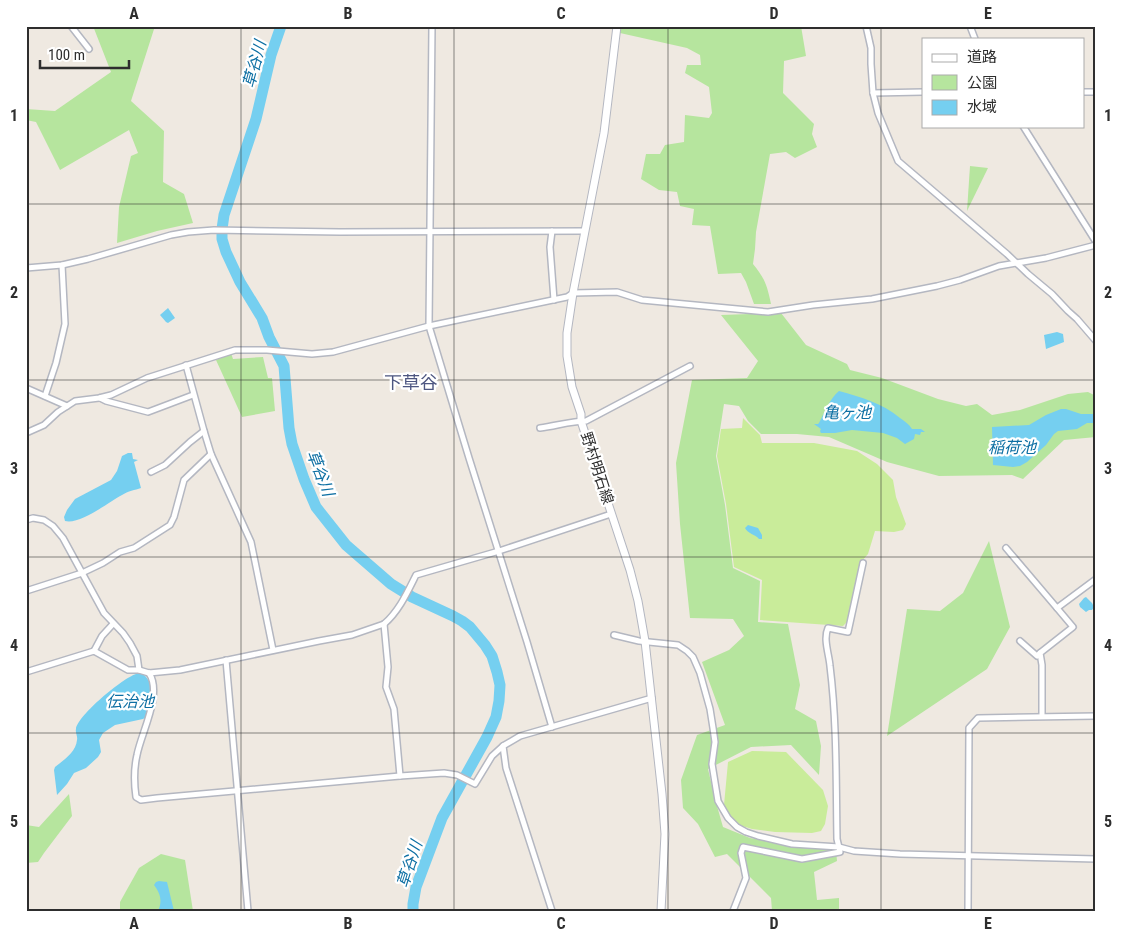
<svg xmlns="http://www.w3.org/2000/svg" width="1122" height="937" viewBox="0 0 1122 937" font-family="'Roboto Condensed','Noto Sans JP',sans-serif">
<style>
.green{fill:#b6e59e}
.pitch{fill:#c9ec9a}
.water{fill:#75cff0}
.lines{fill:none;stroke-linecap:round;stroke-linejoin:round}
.stream{stroke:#75cff0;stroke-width:2}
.river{stroke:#75cff0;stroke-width:11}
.street-casing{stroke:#b4b7c1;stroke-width:8}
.secondary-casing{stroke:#b4b7c1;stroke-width:9}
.street{stroke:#fff;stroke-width:5}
.secondary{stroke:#fff;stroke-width:7}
.grid{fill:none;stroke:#2e2e2e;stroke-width:1;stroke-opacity:0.55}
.labels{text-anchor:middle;stroke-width:4.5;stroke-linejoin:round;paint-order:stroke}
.street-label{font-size:15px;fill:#2e2e2e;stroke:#fff}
.water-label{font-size:16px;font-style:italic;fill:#0d6fa3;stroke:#fff}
.quarter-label{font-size:18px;fill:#4d5680;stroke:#fff}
.neatline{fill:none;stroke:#2e2e2e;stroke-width:2}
.grid-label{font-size:16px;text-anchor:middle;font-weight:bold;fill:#2e2e2e}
</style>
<rect width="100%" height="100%" fill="#efe9e1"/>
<g class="green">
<path d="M93 26H155L131 101 164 131 163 182 184 194 193 223 157 231 117 243 119 207 131 156 138 153 129 130 60 170 36 122 26 120V109L55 111 111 72Z"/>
<path d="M621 26H801L806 56 784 61 783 93 814 124 812 134 817 147 795 158 786 152 770 154 756 232 755 249 753 264C765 279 767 285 771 304H754L746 282 741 273 718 274 710 226 692 225 694 209 680 206 677 192 659 190 641 179 646 154H660L665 145 684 142 685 115 709 118 712 113 709 87 685 73 687 65H701L700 55 687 48 620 33Z"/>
<path d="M970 166 988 168 967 211Z"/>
<path d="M781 313 806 345 847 364 850 370 882 378 938 399 966 406 977 404 992 415 1020 410 1068 394 1088 392 1096 396V437L1064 440 1023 479 1012 475 939 476 887 462 829 437 797 434H761L748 421 739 406 724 404 716 456 725 505 733 568 760 581 758 622 788 624 800 685 795 709 816 721 821 746 819 775 791 745 751 747 708 769 715 799 723 827 750 838 807 848 836 850 837 861 814 872 817 900 839 898V911H772L771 898 727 854 715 857 698 824 683 808 681 780 697 735 725 725 702 662 729 650 744 636 733 619 690 618 680 524 676 463 692 380 747 378 758 361 721 315Z"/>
<path d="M231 353 233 359 263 357 268 378H272L275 411 242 417 216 360Z"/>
<path d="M989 541 1010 627 987 669 887 736 907 609 940 611 963 593Z"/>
<path d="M69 794 72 816 44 853 38 862 26 863V825L39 827Z"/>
<path d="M161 854 185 860 193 911H120V902L139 868Z"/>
</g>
<g class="pitch">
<path d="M743 418 760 435 762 443H814L857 451 877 464 893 480 896 497 906 524 903 530 894 532 875 531 868 554 861 562 847 622 843 626 760 620 762 580 734 567 726 504 717 456 721 429 742 428Z"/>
<path d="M752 751 786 752 823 790 828 806 825 824 821 831 812 833 775 832 752 829 739 825 732 819 724 805 728 762Z"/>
</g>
<g class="water">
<path d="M168 308 175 318 168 323 166 322 160 315Z"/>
<path d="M1057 332 1063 334 1064 342 1046 349 1044 335Z"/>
<path d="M839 391C861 397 882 403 900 418 904 421 909 424 912 429H921L925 432H921L920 435 915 434 914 439 905 444 897 438 883 433 852 430 835 433H821L820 431 821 429 814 424H818L819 423C825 412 830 398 839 391Z"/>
<path d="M1061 409H1066L1081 414H1096V423H1087L1077 429 1058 431 1054 434 1046 445 1027 462 1020 466 1013 467 993 465 992 427 1029 425 1046 415Z"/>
<path d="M128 453H132L133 459 138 460 134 462 141 488C135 490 128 491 122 495 109 502 80 525 65 521L64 517 67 510 75 499 111 480 117 471 122 456Z"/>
<path d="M748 525 758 528 762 535V539H759C755 534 748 534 745 528Z"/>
<path d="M1086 597 1092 603 1094 607 1092 610H1089L1086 612 1080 607 1079 604 1084 598Z"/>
<path d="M136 674H143C156 685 152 702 146 717L143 719 115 725 103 733 99 740 101 752 98 757 86 768 74 773 67 784 57 795 54 770 55 767C64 760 76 752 77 740 78 737 75 732 76 729 78 715 123 678 136 674Z"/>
<path d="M159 881 167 882 174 911H158C163 901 160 893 154 885L156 882Z"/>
</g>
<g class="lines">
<path class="stream" d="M26 910 36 911"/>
<path class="river" d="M281 26 271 55 256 119 224 215 222 229V239L226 252 240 282 262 318 269 337 284 366 289 428 292 444 304 479 316 507 346 545 391 584 412 597 453 616 462 621 470 627 485 645 492 656 497 672 500 685 499 701 496 717 487 737 442 818 416 887 413 904V911"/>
<g class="street-casing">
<g id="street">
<path d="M71 26 89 49"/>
<path d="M432 26 429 326 469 458 527 642 552 727"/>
<path d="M866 26 871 48V64L873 93 878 113 898 161 1007 254 1028 274 1052 294 1068 311 1077 319 1096 341"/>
<path d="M970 26 975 39"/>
<path d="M1083 92H1096"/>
<path d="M873 93 923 92"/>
<path d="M1023 126 1096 242"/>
<path d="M552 231 550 247 554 300"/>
<path d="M26 268 62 265 88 259 171 235 188 232 214 230 340 232 585 231"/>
<path d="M186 365 204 431 211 454 251 542 273 650"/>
<path d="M26 388 67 406"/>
<path d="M45 396 56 363 65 324 62 265"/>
<path d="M100 398 106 401 148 412 193 395"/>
<path d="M540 428C556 426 571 421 586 421L690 366"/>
<path d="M26 433 44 425 58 412 75 401 99 398 111 395 147 378 235 350H267L312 354 333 352 429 326 567 297 573 293 617 292 642 300 768 312 813 305 872 299 937 286 960 280 999 266 1046 258 1096 245"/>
<path d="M151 472 165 465 190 442 204 431"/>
<path d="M26 520 33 518 44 520 53 526 63 538 104 613 123 633 130 643 137 656 139 670"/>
<path d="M1006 548 1057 608"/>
<path d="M26 591 82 573 103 563 120 552 134 548 170 525 174 517 184 480 211 454"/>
<path d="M384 624 388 667 386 687 394 709 400 776"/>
<path d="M614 635 639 641 678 645 687 651 693 657 700 673 710 709 713 728 715 742 712 764 718 801 728 818 737 827 746 832 758 836 792 844 839 847 854 851 900 854 1096 859"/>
<path d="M1020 641 1037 656 1040 653"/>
<path d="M94 651 102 636 113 624"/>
<path d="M226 660 248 911"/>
<path d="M26 672 94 651 128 670H139L149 673 180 670 319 641 352 635 384 624C399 611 407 593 416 575L499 551 611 514"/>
<path d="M149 673C163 694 141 733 137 755 134 768 134 783 136 797L141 800 157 798 400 776 444 773 457 775 475 784 492 756 503 746"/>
<path d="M1042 716V665L1040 653 1073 627 1057 608 1096 579"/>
<path d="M552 911 506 768 503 746 520 736 652 698"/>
<path d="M733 911 746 878 741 853 743 847 802 859 840 852 837 839C836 781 837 723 830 666 829 654 823 639 828 628L848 632 863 563"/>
<path d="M968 911 969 728 978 718 1096 716"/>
</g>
</g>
<g class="secondary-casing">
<path id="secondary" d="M617 26 604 133 573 293 567 333V356L572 387 581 414V421L630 570 638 601 645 641 662 794 665 834 661 911"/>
</g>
<use href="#street" class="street"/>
<use href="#secondary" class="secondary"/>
</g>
<path class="grid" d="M241 26V911M454 26V911M668 26V911M881 26V911M26 204H1096M26 380H1096M26 557H1096M26 733H1096"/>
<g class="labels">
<g class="street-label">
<text transform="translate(597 468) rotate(72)" y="5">野村明石線</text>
</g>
<g class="water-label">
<text transform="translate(254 64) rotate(-75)" y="6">草谷川</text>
<text x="847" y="418">亀ヶ池</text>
<text x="1012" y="453">稲荷池</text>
<text transform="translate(321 473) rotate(69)" y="6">草谷川</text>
<text x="130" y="707">伝治池</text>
<text transform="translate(409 864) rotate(-72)" y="6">草谷川</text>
</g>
<g class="quarter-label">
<text x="411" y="389">下草谷</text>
</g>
</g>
<rect width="1122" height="937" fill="none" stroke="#ffffff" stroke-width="55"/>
<rect x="922" y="38" width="162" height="90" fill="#ffffff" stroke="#ababab"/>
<rect x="932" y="54" width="25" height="8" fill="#ffffff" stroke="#ababab"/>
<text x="967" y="62" font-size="15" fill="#2e2e2e">道路</text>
<rect x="932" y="75" width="25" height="15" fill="#b6e59e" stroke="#ababab"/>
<text x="967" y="88" font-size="15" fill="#2e2e2e">公園</text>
<rect x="932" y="100" width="25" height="15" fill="#75cff0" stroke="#ababab"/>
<text x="967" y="112" font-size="15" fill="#2e2e2e">水域</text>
<path d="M40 60v8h89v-8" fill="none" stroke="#2e2e2e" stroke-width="2.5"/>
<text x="48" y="60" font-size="15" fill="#2e2e2e" stroke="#ffffff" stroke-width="4" paint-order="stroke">100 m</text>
<rect x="28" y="28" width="1066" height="882" class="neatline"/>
<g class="grid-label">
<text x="134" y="19">A</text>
<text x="348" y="19">B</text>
<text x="561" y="19">C</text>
<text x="774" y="19">D</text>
<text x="988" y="19">E</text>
<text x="14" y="121">1</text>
<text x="1108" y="121">1</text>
<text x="14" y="298">2</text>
<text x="1108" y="298">2</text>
<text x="14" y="474">3</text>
<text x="1108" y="474">3</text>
<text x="14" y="651">4</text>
<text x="1108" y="651">4</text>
<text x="14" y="827">5</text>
<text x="1108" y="827">5</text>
<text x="134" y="929">A</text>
<text x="348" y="929">B</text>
<text x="561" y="929">C</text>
<text x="774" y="929">D</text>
<text x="988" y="929">E</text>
</g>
</svg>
